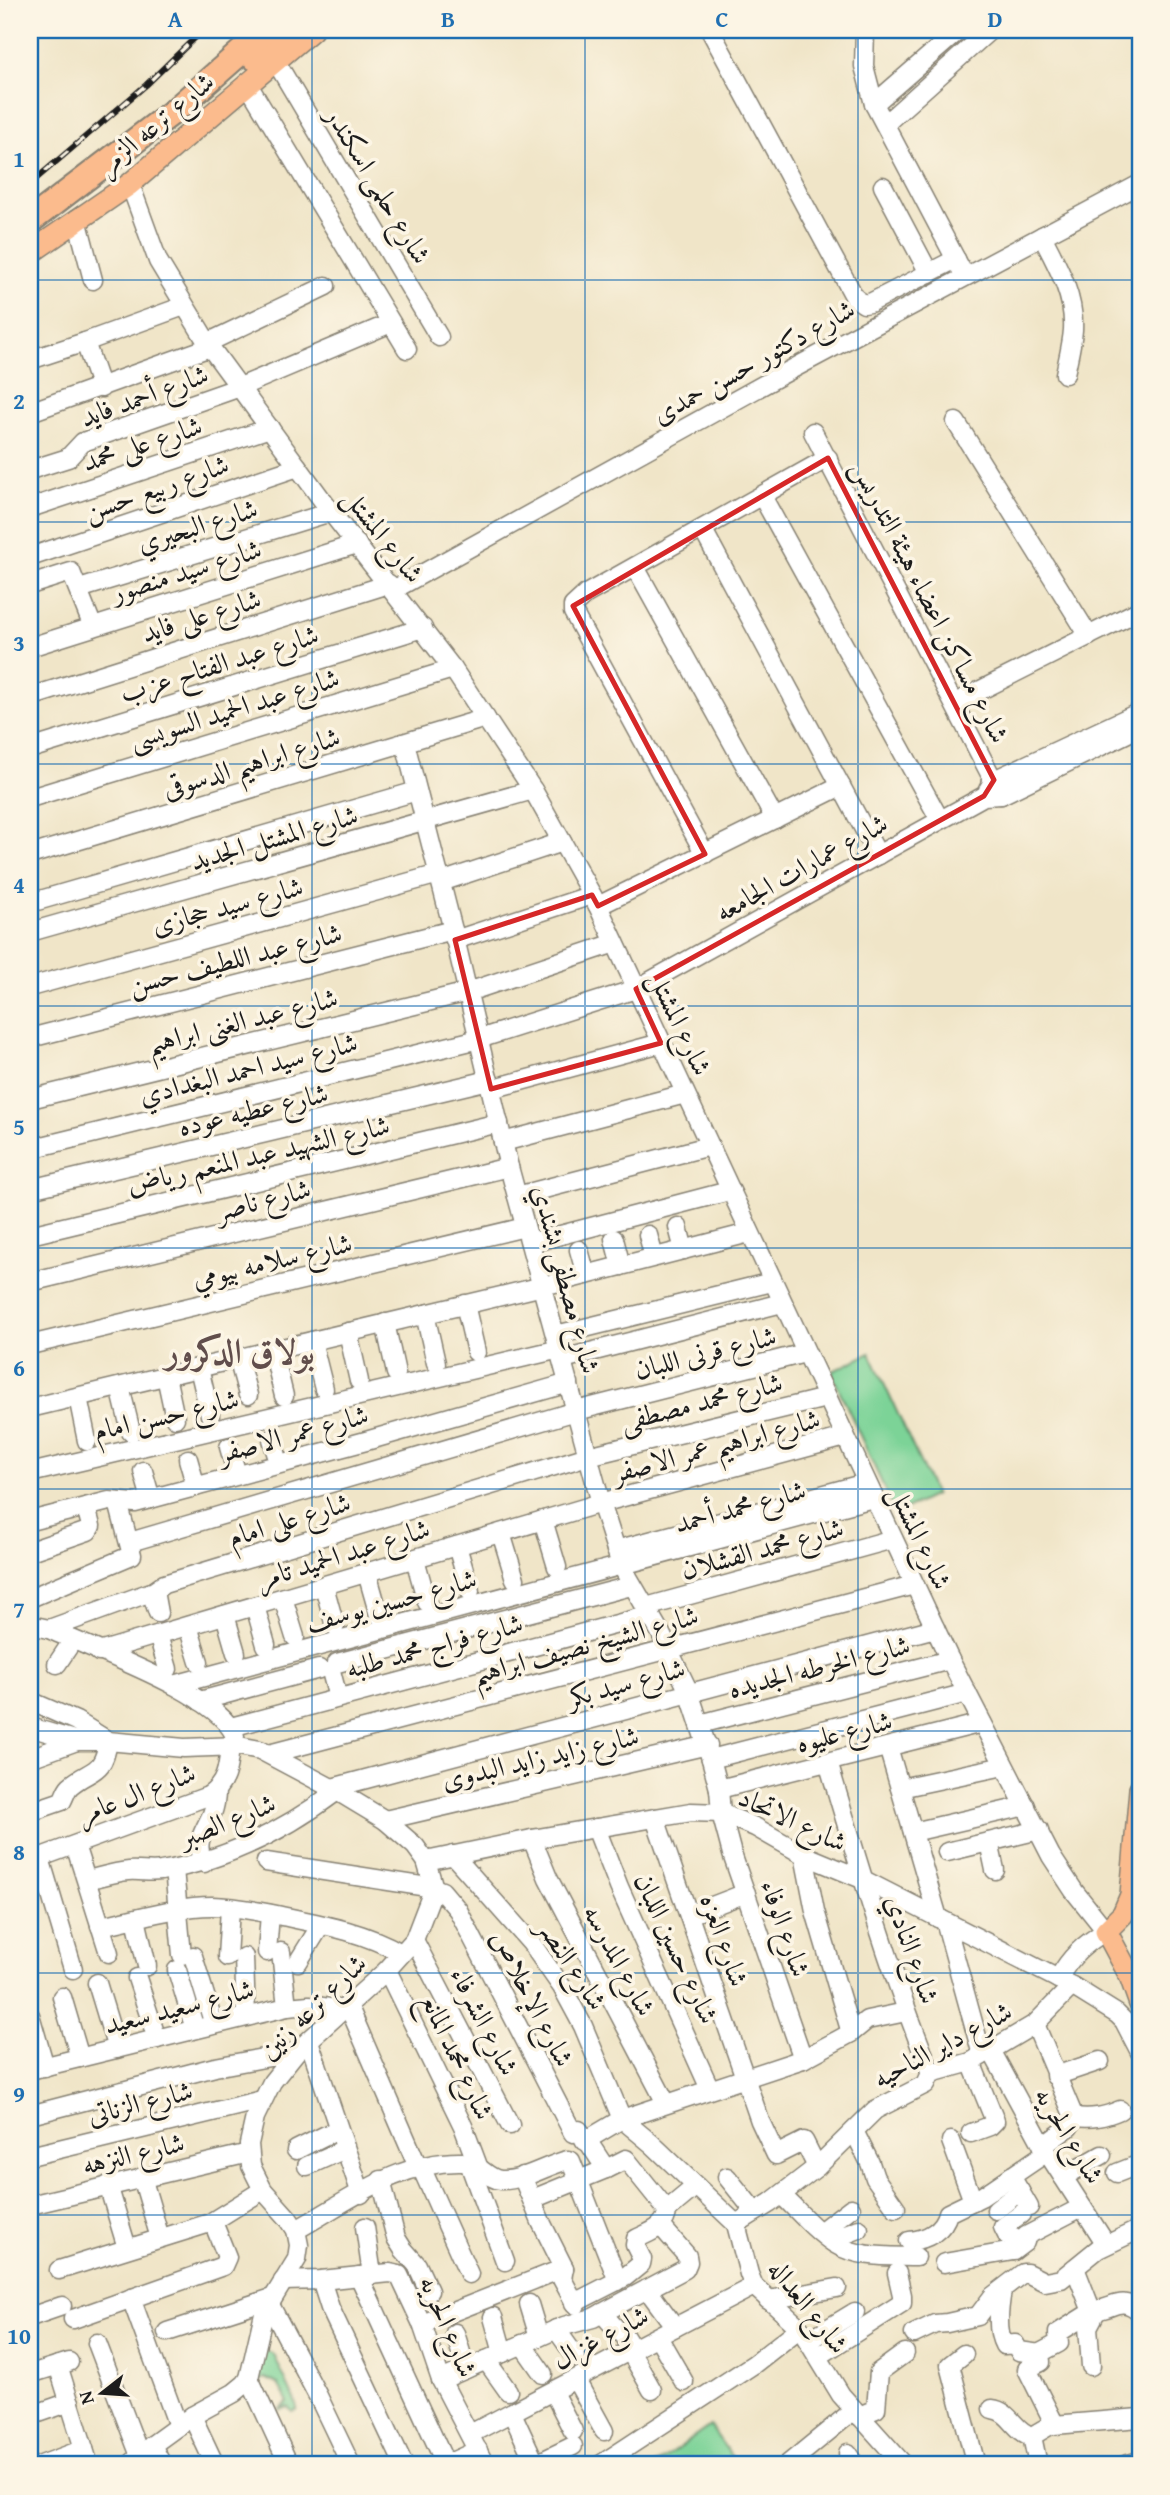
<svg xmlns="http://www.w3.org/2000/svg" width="1170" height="2495" viewBox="0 0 1170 2495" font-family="'Gentium Book Plus',Amiri,serif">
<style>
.green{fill:#7cd397;stroke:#4c785a;stroke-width:2}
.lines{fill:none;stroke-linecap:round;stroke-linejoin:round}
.minor-casing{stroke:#868072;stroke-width:21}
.major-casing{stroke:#868072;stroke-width:24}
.highway-casing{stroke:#868072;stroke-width:28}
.minor{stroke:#fff;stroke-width:18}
.major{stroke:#fbbb8d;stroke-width:21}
.highway{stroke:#fbbb8d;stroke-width:24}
.rail-casing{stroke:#1c1c1c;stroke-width:6}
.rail{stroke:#fcf5e5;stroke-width:3.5;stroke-dasharray:10;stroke-linecap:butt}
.marked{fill:none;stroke:#d62828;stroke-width:5;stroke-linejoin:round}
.grid{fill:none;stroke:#1f6fb2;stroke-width:2;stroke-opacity:0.55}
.labels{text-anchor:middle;stroke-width:7;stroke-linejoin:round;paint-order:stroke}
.street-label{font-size:28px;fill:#1c1c1c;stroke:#fcf5e5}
.district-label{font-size:35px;font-weight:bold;fill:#614e4c;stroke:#fcf5e5}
.neatline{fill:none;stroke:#1f6fb2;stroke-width:2.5}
.grid-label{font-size:23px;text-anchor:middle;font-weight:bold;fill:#1f6fb2}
</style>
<rect width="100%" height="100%" fill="#fcf5e5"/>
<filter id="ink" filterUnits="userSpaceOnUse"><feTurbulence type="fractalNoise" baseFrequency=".0143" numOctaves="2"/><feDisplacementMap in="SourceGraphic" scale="14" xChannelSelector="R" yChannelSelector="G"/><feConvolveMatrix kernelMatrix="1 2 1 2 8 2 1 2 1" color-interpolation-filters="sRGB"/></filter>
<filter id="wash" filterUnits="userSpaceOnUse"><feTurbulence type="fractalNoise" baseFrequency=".00686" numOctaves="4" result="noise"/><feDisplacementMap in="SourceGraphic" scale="28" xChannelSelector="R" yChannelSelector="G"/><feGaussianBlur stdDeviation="1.57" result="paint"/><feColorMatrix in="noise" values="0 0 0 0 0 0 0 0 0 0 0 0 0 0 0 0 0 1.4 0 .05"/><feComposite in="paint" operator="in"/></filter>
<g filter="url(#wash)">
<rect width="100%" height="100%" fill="#f0e5c8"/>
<g class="green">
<path d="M870 1353 935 1495 896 1514 831 1372Z"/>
<path d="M266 2351 274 2355 296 2403 297 2409 292 2412 288 2407 279 2410 288 2402 278 2384 265 2378 257 2383 252 2369Z"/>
<path d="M710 2426 732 2457 721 2465H655Z"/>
</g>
</g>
<g filter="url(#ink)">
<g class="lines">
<g class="minor-casing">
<g id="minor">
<path d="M710 30 855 298 864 304 870 303 956 259"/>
<path d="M865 30 864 66 874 104 961 269"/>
<path d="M1135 30 1140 36"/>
<path d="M275 60 439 337"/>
<path d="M247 83 407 349"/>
<path d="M874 104 959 30"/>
<path d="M885 124 990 30"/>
<path d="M130 184 158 261 210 347 331 512 453 669 533 790 598 906 950 1660 1051 1856 1074 1891 1106 1931C1084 1944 1070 1957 1058 1979"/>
<path d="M883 186 929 273"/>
<path d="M77 219 93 280"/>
<path d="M1042 236C1057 265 1075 296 1073 330 1072 344 1068 359 1065 374"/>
<path d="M85 342 101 388"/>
<path d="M207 343 326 286"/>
<path d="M30 360 85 342 184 306"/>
<path d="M30 412 210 347"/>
<path d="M956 422 1089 636"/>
<path d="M813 432 1001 795"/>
<path d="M30 470 68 458 83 442 240 387 391 323"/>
<path d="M762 496 940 820"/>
<path d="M30 508 270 428"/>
<path d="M703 530 878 855"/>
<path d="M30 557 298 467"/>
<path d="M635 567 775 819"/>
<path d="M30 585 71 572 93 627"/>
<path d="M79 589 331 512"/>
<path d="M393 590 783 374 1140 184"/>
<path d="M30 647 357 544"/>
<path d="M30 697 389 584"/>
<path d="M955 703 1140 610"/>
<path d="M405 743 453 930 509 1167 601 1503 621 1565 660 1632 689 1692 711 1759 719 1789 721 1813 732 1854 803 2059"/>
<path d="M30 749 423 628"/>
<path d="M988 790 994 780 1140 712"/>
<path d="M30 798 453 669"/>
<path d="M705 854 573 612V606L586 594 828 458"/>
<path d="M30 855 486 718"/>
<path d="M441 882 562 842"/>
<path d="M30 903 417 791"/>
<path d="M598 906 841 786"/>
<path d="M30 932 533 790"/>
<path d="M455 940 592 895"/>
<path d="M30 987 439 874"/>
<path d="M30 1038 453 930"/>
<path d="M491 1089 661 1043"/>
<path d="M30 1099 468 992 615 943"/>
<path d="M503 1142 685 1094"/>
<path d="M30 1149 479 1039 636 989 984 796 1001 795 1140 727"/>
<path d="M30 1189 489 1080"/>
<path d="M517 1196 709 1146"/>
<path d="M678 1227 684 1250"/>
<path d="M30 1235 499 1123"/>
<path d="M648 1235 654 1257"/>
<path d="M614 1239 621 1266"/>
<path d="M530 1243 729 1191"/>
<path d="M579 1250 586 1275"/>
<path d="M30 1282 509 1167"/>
<path d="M465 1304 476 1352"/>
<path d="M425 1314 436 1363"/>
<path d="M385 1323 396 1373"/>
<path d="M348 1332 359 1381"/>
<path d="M556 1335 772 1282"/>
<path d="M312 1341 324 1389"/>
<path d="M30 1345 525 1227"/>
<path d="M273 1350 284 1396"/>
<path d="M238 1358 248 1395"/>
<path d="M563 1359 782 1303"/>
<path d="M199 1368 210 1415"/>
<path d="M166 1376 175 1418"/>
<path d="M120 1387 131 1432"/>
<path d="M78 1397 87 1441"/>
<path d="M30 1408 543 1286 749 1233"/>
<path d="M272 1439 279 1463"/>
<path d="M229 1447 237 1475"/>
<path d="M188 1459 196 1487"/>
<path d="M143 1471 151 1499"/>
<path d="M30 1473 560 1349"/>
<path d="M543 1520 557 1567"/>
<path d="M30 1521 109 1501 135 1503 366 1441 569 1383"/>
<path d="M501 1533 515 1579"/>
<path d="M130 1542 576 1411 805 1353"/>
<path d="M457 1546 470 1591"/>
<path d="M616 1550 866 1483"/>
<path d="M30 1551 88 1531 91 1526 86 1507"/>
<path d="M415 1559 427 1602"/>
<path d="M367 1573 379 1615"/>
<path d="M324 1586 335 1626"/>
<path d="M30 1598 132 1555 118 1502"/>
<path d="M283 1598 295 1637"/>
<path d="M255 1606 266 1645"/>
<path d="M646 1607 893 1539"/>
<path d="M225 1615 236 1653"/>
<path d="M30 1625 49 1629C93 1650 217 1692 235 1736"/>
<path d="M188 1626 199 1662"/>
<path d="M49 1629 151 1592 158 1613 154 1591 164 1584 588 1456 826 1398"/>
<path d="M158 1635 168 1669"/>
<path d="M99 1652 601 1503 845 1437"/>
<path d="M337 1663 631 1586"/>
<path d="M57 1664 73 1640"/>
<path d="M331 1671 338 1698"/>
<path d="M174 1685 873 1498"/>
<path d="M30 1701 76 1721 108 1741"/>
<path d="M200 1701 319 1669"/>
<path d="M700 1724 950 1660"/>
<path d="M30 1727 77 1741H108L184 1748 239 1746 260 1750 337 1791 385 1820 415 1846 426 1861 434 1888 414 1940 387 1970 296 2052 272 2082 255 2117 249 2144 251 2166 263 2190 288 2218 296 2230 299 2245 297 2259 264 2313 249 2378 245 2384 234 2393 192 2416 152 2445 130 2465"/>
<path d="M231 1727 651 1615"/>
<path d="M888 1747 938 1918"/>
<path d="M269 1754 914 1585"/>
<path d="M30 1758 77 1741"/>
<path d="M711 1759 967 1693"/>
<path d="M828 1762C859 1867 890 1972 931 2073"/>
<path d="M332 1788 935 1628"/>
<path d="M900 1788 1004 1766"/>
<path d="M719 1789 982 1723"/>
<path d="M30 1812 62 1801C65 1796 66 1790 70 1786 91 1768 103 1776 108 1741"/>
<path d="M655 1818 760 2121 776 2155 804 2141 817 2167"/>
<path d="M385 1820 708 1745"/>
<path d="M596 1828 619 1887 710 2089"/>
<path d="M913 1832 1026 1806"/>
<path d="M532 1839 548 1878 666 2103"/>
<path d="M989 1842 995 1870"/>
<path d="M75 1845 109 1953"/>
<path d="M947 1852 1039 1830"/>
<path d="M453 1855 531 1943 562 1987 583 2026 622 2119 652 2144 736 2224 749 2274 754 2286 800 2328 841 2395 904 2465"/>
<path d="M804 1855 815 1911 851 2033"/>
<path d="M40 1858 73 1969"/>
<path d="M30 1861 208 1796C227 1784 228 1767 230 1746"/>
<path d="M426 1861 532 1839 655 1818 691 1812 721 1813 755 1827 804 1855 862 1879 1072 1986 1117 2014 1124 2021 1140 2052"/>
<path d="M266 1862 434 1888 442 1891 458 1910 573 2133 579 2130 585 2141 622 2119 803 2059 851 2033 867 2020 906 2012"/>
<path d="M204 1863C193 1842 204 1833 212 1814 215 1806 216 1799 216 1791"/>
<path d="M174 1869 182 1955"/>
<path d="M87 1880C100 1877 115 1872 129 1871 140 1870 151 1873 161 1871 227 1860 284 1831 337 1791"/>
<path d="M689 1915 746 1893"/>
<path d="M136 1919 147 1966"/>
<path d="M946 1924 982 2055"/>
<path d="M100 1926C136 1919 176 1906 212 1906 234 1906 256 1911 277 1915 320 1924 362 1931 401 1953"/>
<path d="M414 1940 510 2125"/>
<path d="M267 1952 270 1914"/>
<path d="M281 1952 287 2007"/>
<path d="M193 1956 214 2025"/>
<path d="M227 1957 230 1908"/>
<path d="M244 1957 246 2017"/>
<path d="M298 1962 321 1925"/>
<path d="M177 1970 195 2029"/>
<path d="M387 1970 463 2126 478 2166"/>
<path d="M137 1978 157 2039"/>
<path d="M97 1983 117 2049"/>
<path d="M62 1997 80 2058"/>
<path d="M348 2005 418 2167"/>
<path d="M30 2015 45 2067"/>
<path d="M1035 2024 1074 2117 1069 2127 1043 2146"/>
<path d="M309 2041 361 2194"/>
<path d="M991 2050 1043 2146 1106 2244"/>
<path d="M30 2070 287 2007 309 2005 343 2010"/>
<path d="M1055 2076 1100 2061"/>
<path d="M30 2115 215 2067 296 2052"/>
<path d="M1074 2117C1092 2119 1104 2117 1120 2110"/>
<path d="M854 2131 870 2163 875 2178 896 2208"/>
<path d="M971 2133 990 2126 995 2121 971 2062"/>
<path d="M587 2140 606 2169 626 2159 667 2210"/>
<path d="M951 2141 973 2201"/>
<path d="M296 2150 338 2129"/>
<path d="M30 2156 262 2100"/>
<path d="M469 2163 505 2261"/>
<path d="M307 2166 345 2149"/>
<path d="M421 2167 469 2274"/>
<path d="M1117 2173 1140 2164"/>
<path d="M522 2176 541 2222 564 2268 562 2279 576 2305"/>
<path d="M1011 2176 1029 2207"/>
<path d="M142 2177 160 2238"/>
<path d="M727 2177 755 2212"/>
<path d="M1063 2177 1102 2155"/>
<path d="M381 2180 396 2238 403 2249 417 2265 429 2291"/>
<path d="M108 2185 127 2248"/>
<path d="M1140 2187V2188"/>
<path d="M782 2195C798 2211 815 2231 835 2244 857 2258 890 2256 916 2257"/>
<path d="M540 2196 606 2169"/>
<path d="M30 2205 249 2153"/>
<path d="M996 2210 1020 2191"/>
<path d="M736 2224 770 2203 817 2167 875 2110 926 2084 931 2073 971 2062 1035 2024 1072 1986"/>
<path d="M365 2227 372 2275"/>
<path d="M296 2230C349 2201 399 2160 463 2162 479 2162 486 2179 501 2180 524 2181 547 2165 568 2160L571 2161 618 2281"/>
<path d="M820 2232 851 2208"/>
<path d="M830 2240 859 2229"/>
<path d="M909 2241C927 2240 944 2230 948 2213L981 2197 1047 2152"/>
<path d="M1013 2251 1014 2238 1007 2235 1003 2227 1021 2214"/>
<path d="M944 2263 1013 2251 1025 2242 1026 2236 1082 2207"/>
<path d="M1075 2268 1091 2309C1111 2314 1118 2292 1140 2312"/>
<path d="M59 2270 210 2223 263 2190"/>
<path d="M359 2276 446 2465"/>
<path d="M321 2280 330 2308 404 2465"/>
<path d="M283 2281 321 2280 390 2273 399 2275 422 2324 441 2380 485 2465"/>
<path d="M647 2289 675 2327"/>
<path d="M1002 2291C999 2308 996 2331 1004 2345L1015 2344 1019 2351 1040 2354"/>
<path d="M131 2298 178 2426"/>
<path d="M768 2300 837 2288"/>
<path d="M269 2303 318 2396 351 2465"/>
<path d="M574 2303 625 2277 641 2264 642 2259 635 2245 636 2239C650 2232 667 2227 667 2210L696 2186"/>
<path d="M529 2304 539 2337"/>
<path d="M602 2313 619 2332H622L633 2350"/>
<path d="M30 2317 62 2306"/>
<path d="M493 2317 503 2353"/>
<path d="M73 2319 223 2266 227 2257 213 2222"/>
<path d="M422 2324 564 2268"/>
<path d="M556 2329 576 2357"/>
<path d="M167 2332 272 2298"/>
<path d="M455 2333 466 2369"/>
<path d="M914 2334 935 2324 947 2323 978 2316 993 2296 1023 2273H1027L1045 2282 1061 2279 1098 2249 1140 2229"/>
<path d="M658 2337 684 2382"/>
<path d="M809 2340 855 2312"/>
<path d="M97 2343 140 2456"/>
<path d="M522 2344 543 2374"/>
<path d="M630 2351 652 2390"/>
<path d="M964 2354 950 2365 976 2465"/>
<path d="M819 2356 902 2303V2295L897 2273"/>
<path d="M486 2360 508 2391"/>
<path d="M58 2365 89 2465"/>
<path d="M1091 2366 1088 2327 1097 2310"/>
<path d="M30 2374 69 2362"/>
<path d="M249 2378 289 2465"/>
<path d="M441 2380 564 2326 593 2318 685 2269 688 2262 687 2256 661 2226"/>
<path d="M576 2380 604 2431"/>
<path d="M553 2392 573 2431"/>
<path d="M992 2409C1011 2411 1014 2432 1032 2436"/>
<path d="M512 2413 536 2465"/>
<path d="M30 2416 70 2402"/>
<path d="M192 2416 215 2465"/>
<path d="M859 2416 876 2409 879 2372 905 2353"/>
<path d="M1054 2425 1140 2418"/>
<path d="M470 2434 754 2286"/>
<path d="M152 2445 162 2465"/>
<path d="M848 2453 856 2465"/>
<path d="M536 2464 573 2446"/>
<path d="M41 2465 84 2449"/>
<path d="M445 2465 478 2450"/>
<path d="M600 2465 754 2364 800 2328"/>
<path d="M787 2465 853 2411"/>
<path d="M1038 2465 1032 2436 1054 2423 1027 2369 1041 2362 1040 2353 1059 2343 1058 2333 1093 2311"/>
<path d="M1125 2465 1140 2461"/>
</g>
</g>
<g class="major-casing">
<g id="major">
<path d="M30 253 130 184 312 30"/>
<path d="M1140 1789 1131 1895 1123 1914 1106 1931 1130 1976 1140 2004"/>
</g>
</g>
<g class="highway-casing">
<g id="highway">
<path d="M255 58 290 30"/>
<path d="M30 221 174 111 266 30"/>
</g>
</g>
<use href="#minor" class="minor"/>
<use href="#major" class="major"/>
<use href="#highway" class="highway"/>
<g class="rail-casing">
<path id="rail" d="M30 184 146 85 203 30"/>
</g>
<use href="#rail" class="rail"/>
</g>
</g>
<path class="marked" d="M828 458 994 780 984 796 636 989 661 1043 491 1089 455 940 592 895 598 906 705 854 573 606Z"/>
<path class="grid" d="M312 30V2465M585 30V2465M858 30V2465M30 280H1140M30 522H1140M30 764H1140M30 1006H1140M30 1248H1140M30 1489H1140M30 1731H1140M30 1973H1140M30 2215H1140"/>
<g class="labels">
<g class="street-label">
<text transform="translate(155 123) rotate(-40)" y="10">شارع ترعه الزمر</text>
<text transform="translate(379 185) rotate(59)" y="10">شارع حلمى اسكندر</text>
<text transform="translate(753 361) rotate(-29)" y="10">شارع دكتور حسن حمدى</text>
<text transform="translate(144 395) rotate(-20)" y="10">شارع أحمد فايد</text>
<text transform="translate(142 443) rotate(-18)" y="10">شارع على محمد</text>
<text transform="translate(156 487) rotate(-19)" y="10">شارع ربيع حسن</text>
<text transform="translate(197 525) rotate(-17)" y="10">شارع البحيري</text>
<text transform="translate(384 535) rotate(52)" y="10">شارع المشتل</text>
<text transform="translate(186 570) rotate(-17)" y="10">شارع سيد منصور</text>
<text transform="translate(931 601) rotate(63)" y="10">شارع مساكن اعضاء هيئة التدريس</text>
<text transform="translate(201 615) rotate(-17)" y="10">شارع على فايد</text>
<text transform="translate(219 663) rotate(-17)" y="10">شارع عبد الفتاح عزب</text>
<text transform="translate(234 708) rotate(-17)" y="10">شارع عبد الحميد السويسى</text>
<text transform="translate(251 762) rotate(-17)" y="10">شارع ابراهيم الدسوقى</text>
<text transform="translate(274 837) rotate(-16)" y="10">شارع المشتل الجديد</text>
<text transform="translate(801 867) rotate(-29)" y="10">شارع عمارات الجامعه</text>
<text transform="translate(227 905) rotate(-15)" y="10">شارع سيد حجازى</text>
<text transform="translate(235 958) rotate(-14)" y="10">شارع عبد اللطيف حسن</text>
<text transform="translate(242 1020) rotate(-14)" y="10">شارع عبد الغنى ابراهيم</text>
<text transform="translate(681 1023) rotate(65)" y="10">شارع المشتل</text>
<text transform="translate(248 1068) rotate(-14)" y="10">شارع سيد احمد البغدادي</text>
<text transform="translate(253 1109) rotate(-13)" y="10">شارع عطيه عوده</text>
<text transform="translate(258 1154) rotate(-13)" y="10">شارع الشهيد عبد المنعم رياض</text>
<text transform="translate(263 1199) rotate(-14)" y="10">شارع ناصر</text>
<text transform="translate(272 1260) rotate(-13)" y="10">شارع سلامه بيومي</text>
<text transform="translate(567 1279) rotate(75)" y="10">شارع مصطفى بشندي</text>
<text transform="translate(705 1352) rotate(-14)" y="10">شارع قرنى اللبان</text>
<text transform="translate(701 1401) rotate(-14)" y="10">شارع محمد مصطفى</text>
<text transform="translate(166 1414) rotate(-13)" y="10">شارع حسن امام</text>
<text transform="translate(293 1433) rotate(-15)" y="10">شارع عمر الاصفر</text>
<text transform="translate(716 1445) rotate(-15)" y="10">شارع ابراهيم عمر الاصفر</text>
<text transform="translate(740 1506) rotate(-15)" y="10">شارع محمد أحمد</text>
<text transform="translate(289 1519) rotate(-17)" y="10">شارع على امام</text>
<text transform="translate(921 1537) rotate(65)" y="10">شارع المشتل</text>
<text transform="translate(762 1548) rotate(-15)" y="10">شارع محمد القشلان</text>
<text transform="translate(343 1553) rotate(-17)" y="10">شارع عبد الحميد تامر</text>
<text transform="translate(391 1600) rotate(-15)" y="10">شارع حسين يوسف</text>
<text transform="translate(585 1644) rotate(-15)" y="10">شارع الشيخ نصيف ابراهيم</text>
<text transform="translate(434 1645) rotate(-15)" y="10">شارع فراج محمد طلبه</text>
<text transform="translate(819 1666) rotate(-14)" y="10">شارع الخرطه الجديده</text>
<text transform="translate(626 1682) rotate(-15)" y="10">شارع سيد بكر</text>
<text transform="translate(844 1731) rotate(-14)" y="10">شارع عليوه</text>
<text transform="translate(540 1757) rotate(-13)" y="10">شارع زايد زايد البدوى</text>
<text transform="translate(136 1793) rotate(-21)" y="10">شارع ال عامر</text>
<text transform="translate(793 1819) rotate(25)" y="10">شارع الاتحاد</text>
<text transform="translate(227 1820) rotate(-22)" y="10">شارع الصبر</text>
<text transform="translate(786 1928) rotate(71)" y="10">شارع الوفاء</text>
<text transform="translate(725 1940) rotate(71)" y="10">شارع العزه</text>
<text transform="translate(677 1948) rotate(65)" y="10">شارع حسين اللبان</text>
<text transform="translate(913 1949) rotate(71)" y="10">شارع النادي</text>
<text transform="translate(620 1960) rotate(62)" y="10">شارع المدرسه</text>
<text transform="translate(573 1964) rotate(57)" y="10">شارع النصر</text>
<text transform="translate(533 1998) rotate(63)" y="10">شارع الإخلاص</text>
<text transform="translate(179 2006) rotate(-14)" y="10">شارع سعيد سعيد</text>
<text transform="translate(312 2006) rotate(-44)" y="10">شارع ترعه زنين</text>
<text transform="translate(485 2021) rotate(63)" y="10">شارع الشرفاء</text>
<text transform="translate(942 2044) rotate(-28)" y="10">شارع داير الناحيه</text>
<text transform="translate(458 2056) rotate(65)" y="10">شارع محمد المانع</text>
<text transform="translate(140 2102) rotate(-14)" y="10">شارع الزناتى</text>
<text transform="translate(1070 2135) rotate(59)" y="10">شارع الحريه</text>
<text transform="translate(133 2153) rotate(-13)" y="10">شارع النزهه</text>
<text transform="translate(809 2306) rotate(52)" y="10">شارع العداله</text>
<text transform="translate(449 2326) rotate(67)" y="10">شارع الحريه</text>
<text transform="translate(600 2337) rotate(-28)" y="10">شارع غزال</text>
</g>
<g class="district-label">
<text x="240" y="1363">بولاق الدكرور</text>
</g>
</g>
<rect width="1170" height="2495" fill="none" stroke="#fcf5e5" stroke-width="77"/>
<g transform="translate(102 2393) rotate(253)" stroke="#fcf5e5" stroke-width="5" paint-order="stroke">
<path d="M0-5L12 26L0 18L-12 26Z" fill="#1c1c1c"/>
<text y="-10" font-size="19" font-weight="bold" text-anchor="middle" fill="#1c1c1c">N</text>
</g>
<rect x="38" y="38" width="1094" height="2418" class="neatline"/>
<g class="grid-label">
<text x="175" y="27">A</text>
<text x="448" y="27">B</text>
<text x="722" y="27">C</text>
<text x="995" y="27">D</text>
<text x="19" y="167">1</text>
<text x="19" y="409">2</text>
<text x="19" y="651">3</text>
<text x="19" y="893">4</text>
<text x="19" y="1135">5</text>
<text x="19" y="1376">6</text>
<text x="19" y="1618">7</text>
<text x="19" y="1860">8</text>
<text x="19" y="2102">9</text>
<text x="19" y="2344">10</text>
</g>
</svg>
